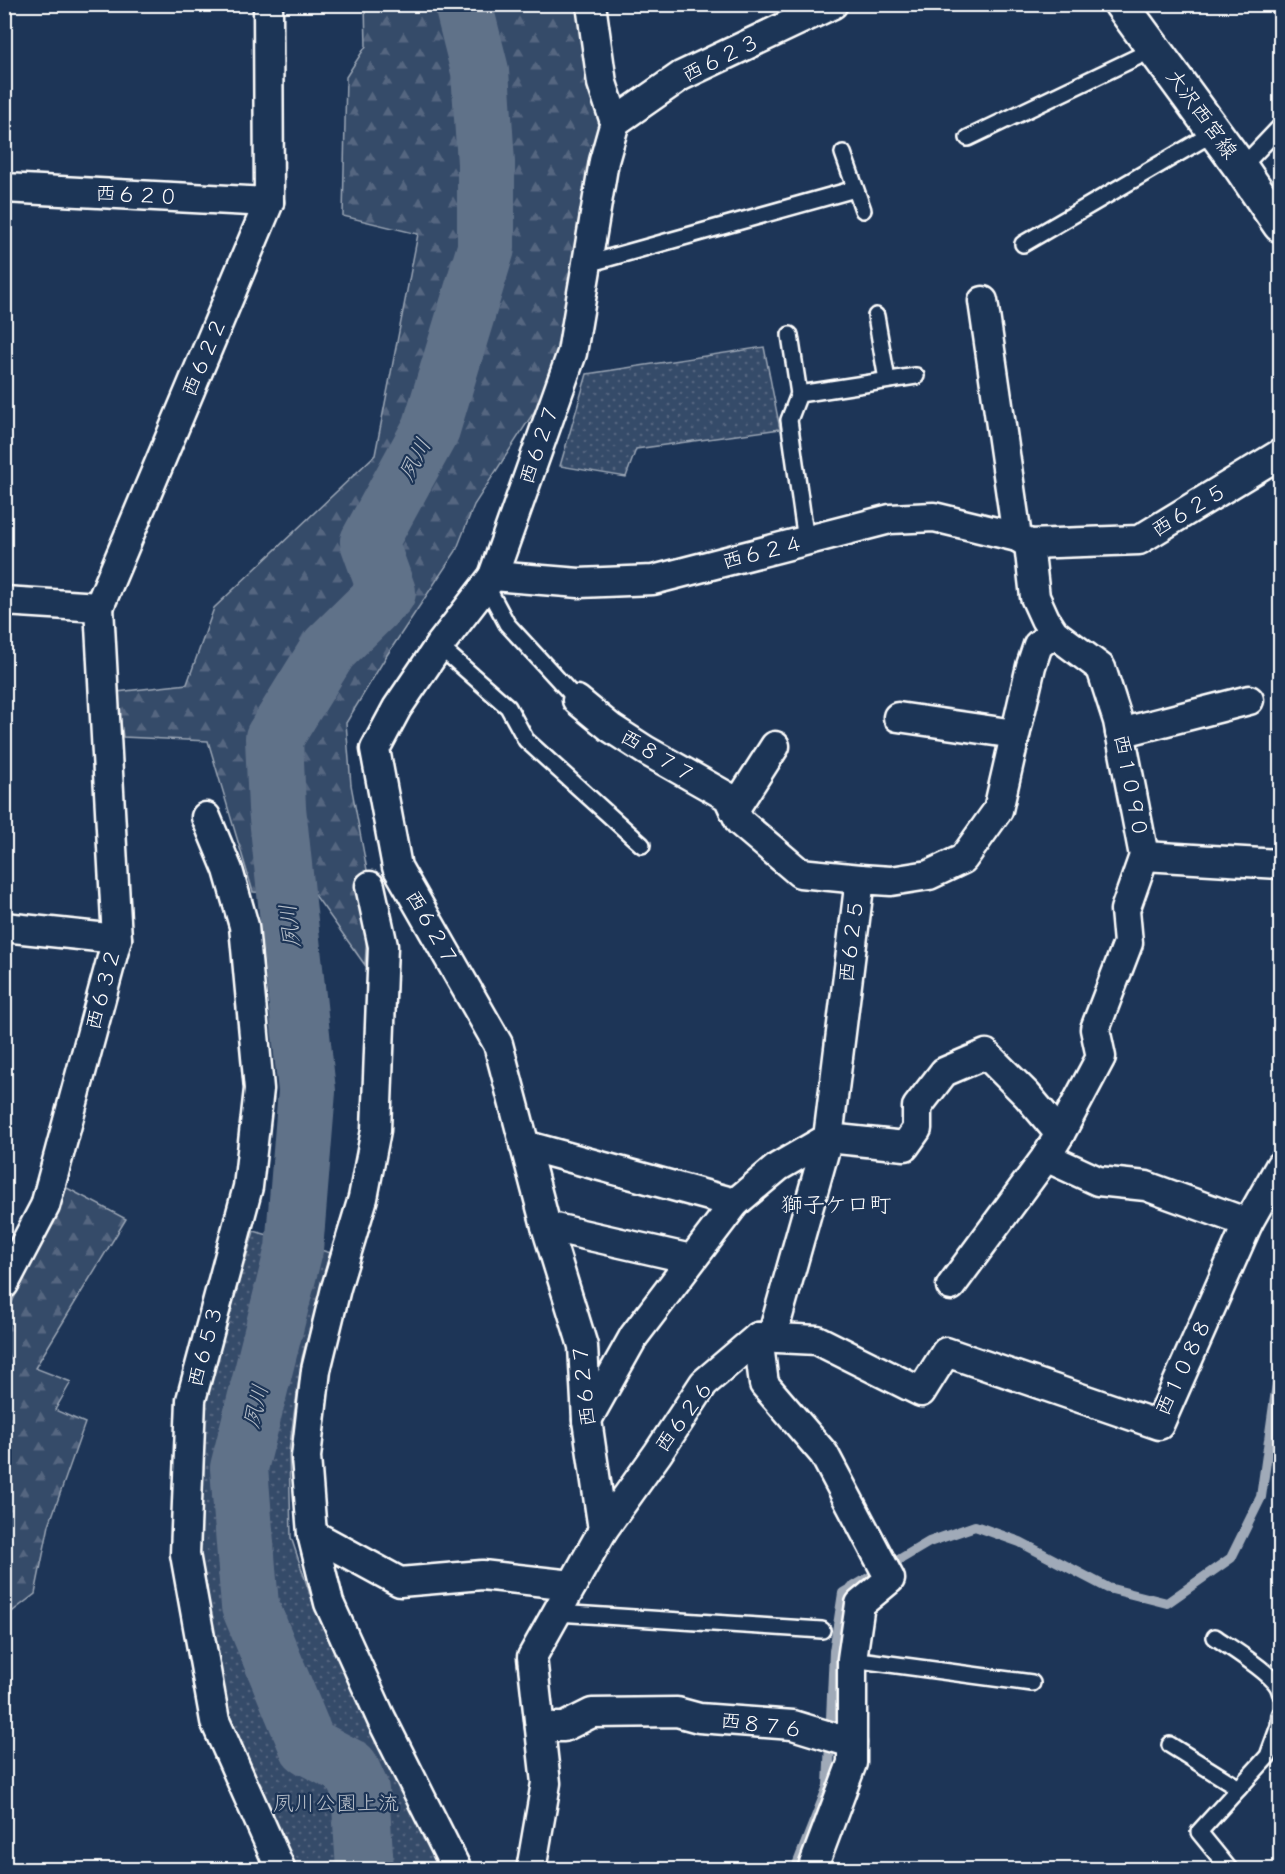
<svg xmlns="http://www.w3.org/2000/svg" width="1285" height="1874" viewBox="0 0 1285 1874" font-family="Itim,'Klee One',sans-serif">
<style>
.forest{fill:url(#forest-firs);stroke:#9aa5b4;stroke-width:1.5}
.park{fill:url(#park-dots);stroke:#9aa5b4;stroke-width:1.5}
.lines{fill:none;stroke-linecap:round;stroke-linejoin:round}
.stream{stroke:#a0aab8;stroke-width:10}
.river{stroke:#617289;stroke-width:58}
.lane-casing{stroke:#fff;stroke-width:20}
.street-casing{stroke:#fff;stroke-width:33}
.primary-casing{stroke:#fff;stroke-width:38}
.lane{stroke:#1d3557;stroke-width:15}
.street{stroke:#1d3557;stroke-width:28}
.primary{stroke:#1d3557;stroke-width:33}
.labels{text-anchor:middle;stroke-width:4.5;stroke-linejoin:round;paint-order:stroke}
.street-label{font-size:21px;fill:#fff;stroke:#1d3557}
.park-label{font-size:21px;fill:#b9c0ca;stroke:#1d3557}
.water-label{font-size:22px;font-style:italic;fill:#b8c0ca;stroke:#1d3557}
.neighbourhood-label{font-size:22px;fill:#fff;stroke:#1d3557}
</style>
<defs>
<pattern id="forest-firs" width="22" height="20" patternUnits="userSpaceOnUse" patternTransform="scale(1.5)"><rect width="22" height="20" fill="#364b69"/><path d="M5 1l3.5 6h-7zM16 11l3.5 6h-7z" fill="#546680"/></pattern>
<pattern id="park-dots" width="8" height="8" patternUnits="userSpaceOnUse" patternTransform="scale(1.5)"><rect width="8" height="8" fill="#364b69"/><path d="M2 2h.1M6 6h.1" fill="none" stroke="#546680" stroke-width="1.8" stroke-linecap="round"/></pattern>
</defs>
<rect width="100%" height="100%" fill="#1d3557"/>
<filter id="ink" filterUnits="userSpaceOnUse"><feTurbulence type="fractalNoise" baseFrequency=".0167" numOctaves="2"/><feDisplacementMap in="SourceGraphic" scale="12" xChannelSelector="R" yChannelSelector="G"/><feConvolveMatrix kernelMatrix="1 2 1 2 8 2 1 2 1" color-interpolation-filters="sRGB"/></filter>
<g filter="url(#ink)">
<g class="forest">
<path d="M365 5H583L615 122 572 353 474 505 456 551 387 655 346 723 351 785 370 886 365 965 315 895 253 892 208 741 123 737 117 692 187 684 214 608 375 455 418 234 343 216 346 77 366 46Z"/>
<path d="M67 1188 126 1219 35 1368 71 1382 55 1410 85 1423 49 1525 35 1594 5 1617 4 1319Z"/>
</g>
<g class="park">
<path d="M764 347 780 429 636 449 626 477 560 466 587 374Z"/>
<path d="M254 1231 331 1253 302 1358 289 1451 291 1537 315 1609 441 1869H293L228 1718 199 1554 205 1396Z"/>
</g>
<g class="lines">
<path class="stream" d="M795 1870 828 1786 834 1651 843 1593 929 1542 975 1526 1020 1542 1108 1588 1167 1603 1231 1558 1261 1497 1280 1362"/>
<path class="river" d="M365 1870 360 1790 350 1768 308 1746 250 1606 239 1468 294 1249 307 1091 277 808 274 738 329 649 387 592 369 542 431 429 486 248V163L480 71 463 4"/>
<g class="lane-casing">
<g id="lane">
<path d="M968 138 1154 49"/>
<path d="M843 153 863 210"/>
<path d="M1241 168 1280 127"/>
<path d="M1023 244 1215 132"/>
<path d="M587 264 855 189"/>
<path d="M876 316 887 380"/>
<path d="M790 335 799 394"/>
<path d="M806 541 789 420 799 394 916 376"/>
<path d="M486 585 507 624 577 700"/>
<path d="M439 646 508 707 526 740 642 845"/>
<path d="M557 1613 822 1630"/>
<path d="M1215 1637C1229 1647 1278 1676 1280 1692"/>
<path d="M852 1659 1032 1683"/>
<path d="M1170 1745 1239 1788"/>
<path d="M1230 1870 1199 1832 1268 1756 1279 1726 1280 1715"/>
</g>
</g>
<g class="street-casing">
<g id="street">
<path d="M615 122 681 76 833 4"/>
<path d="M4 188 269 202"/>
<path d="M983 301 1017 537"/>
<path d="M1029 544 1139 540 1280 454"/>
<path d="M493 576 579 583 653 580 890 519 934 517 1017 537 1029 544"/>
<path d="M4 601 99 607 269 202 268 4"/>
<path d="M577 700 611 728 645 750 728 797 740 822 800 873 860 879"/>
<path d="M898 717 1015 734"/>
<path d="M1120 733 1249 700"/>
<path d="M734 810 775 746"/>
<path d="M206 817 228 870 244 926 259 1089 248 1187 191 1400 185 1554 215 1721 281 1870"/>
<path d="M1144 856 1280 864"/>
<path d="M370 886 383 946 376 1130 363 1198 336 1288 316 1370 306 1457 312 1534 329 1603 381 1718 457 1870"/>
<path d="M4 927 117 939"/>
<path d="M524 1145 735 1203"/>
<path d="M1046 1157 1098 1181 1146 1186 1248 1223"/>
<path d="M546 1226 691 1259"/>
<path d="M4 1284 45 1206 117 939 99 607"/>
<path d="M951 1286 1046 1157 1060 1134 1101 1057 1095 1029 1128 943 1125 910 1144 856 1118 721 1101 668 1054 633 1045 619 1035 597 1029 544"/>
<path d="M758 1337 764 1384 824 1454 890 1579 860 1604 852 1659V1743"/>
<path d="M772 1337 828 1138 905 1146 917 1129V1107L944 1072 986 1054 1027 1095 1060 1134"/>
<path d="M587 1420 634 1336 735 1203 778 1167 828 1138 860 879 891 881 929 875 963 859 998 810 1031 666 1038 645 1054 633"/>
<path d="M603 1530 658 1453 704 1383 758 1337 817 1340 921 1392 946 1352 1159 1425 1248 1223 1280 1166"/>
<path d="M312 1534 400 1582 482 1575 572 1585"/>
<path d="M540 1727H564L592 1713 677 1712 699 1718 793 1725 852 1743V1763L812 1870"/>
<path d="M531 1870 546 1783 532 1657 603 1530 587 1420 583 1346 546 1226 498 1044 397 867 375 749 397 708 439 646 493 576 572 353 604 161 615 122 602 83 591 4"/>
</g>
</g>
<g class="primary-casing">
<path id="primary" d="M1121 4 1241 168 1280 225"/>
</g>
<use href="#lane" class="lane"/>
<use href="#street" class="street"/>
<use href="#primary" class="primary"/>
</g>
</g>
<g class="labels">
<g class="street-label">
<text transform="translate(721 58) rotate(-26)" y="7">西６２３</text>
<text transform="translate(1202 114) rotate(54)" y="7">大沢西宮線</text>
<text transform="translate(137 195) rotate(3)" y="7">西６２０</text>
<text transform="translate(204 357) rotate(-67)" y="7">西６２２</text>
<text transform="translate(539 444) rotate(-71)" y="7">西６２７</text>
<text transform="translate(1189 510) rotate(-31)" y="7">西６２５</text>
<text transform="translate(763 552) rotate(-14)" y="7">西６２４</text>
<text transform="translate(658 756) rotate(31)" y="7">西８７７</text>
<text transform="translate(1131 786) rotate(79)" y="7">西１０９０</text>
<text transform="translate(432 928) rotate(60)" y="7">西６２７</text>
<text transform="translate(851 941) rotate(-83)" y="7">西６２５</text>
<text transform="translate(103 989) rotate(-75)" y="7">西６３２</text>
<text transform="translate(205 1346) rotate(-75)" y="7">西６５３</text>
<text transform="translate(1183 1367) rotate(-65)" y="7">西１０８８</text>
<text transform="translate(584 1385) rotate(-96)" y="7">西６２７</text>
<text transform="translate(684 1416) rotate(-54)" y="7">西６２６</text>
<text transform="translate(762 1725) rotate(7)" y="7">西８７６</text>
</g>
<g class="park-label">
<text x="336" y="1810">夙川公園上流</text>
</g>
<g class="water-label">
<text transform="translate(414 459) rotate(-62)" y="8">夙川</text>
<text transform="translate(289 926) rotate(-96)" y="8">夙川</text>
<text transform="translate(255 1406) rotate(-76)" y="8">夙川</text>
</g>
<g class="neighbourhood-label">
<text x="836" y="1212">獅子ケ口町</text>
</g>
</g>
<rect width="1285" height="1874" fill="none" stroke="#1d3557" stroke-width="24"/>
<rect x="12" y="12" width="1261" height="1850" fill="none" stroke="#fff" stroke-width="2" filter="url(#ink)"/>
</svg>
